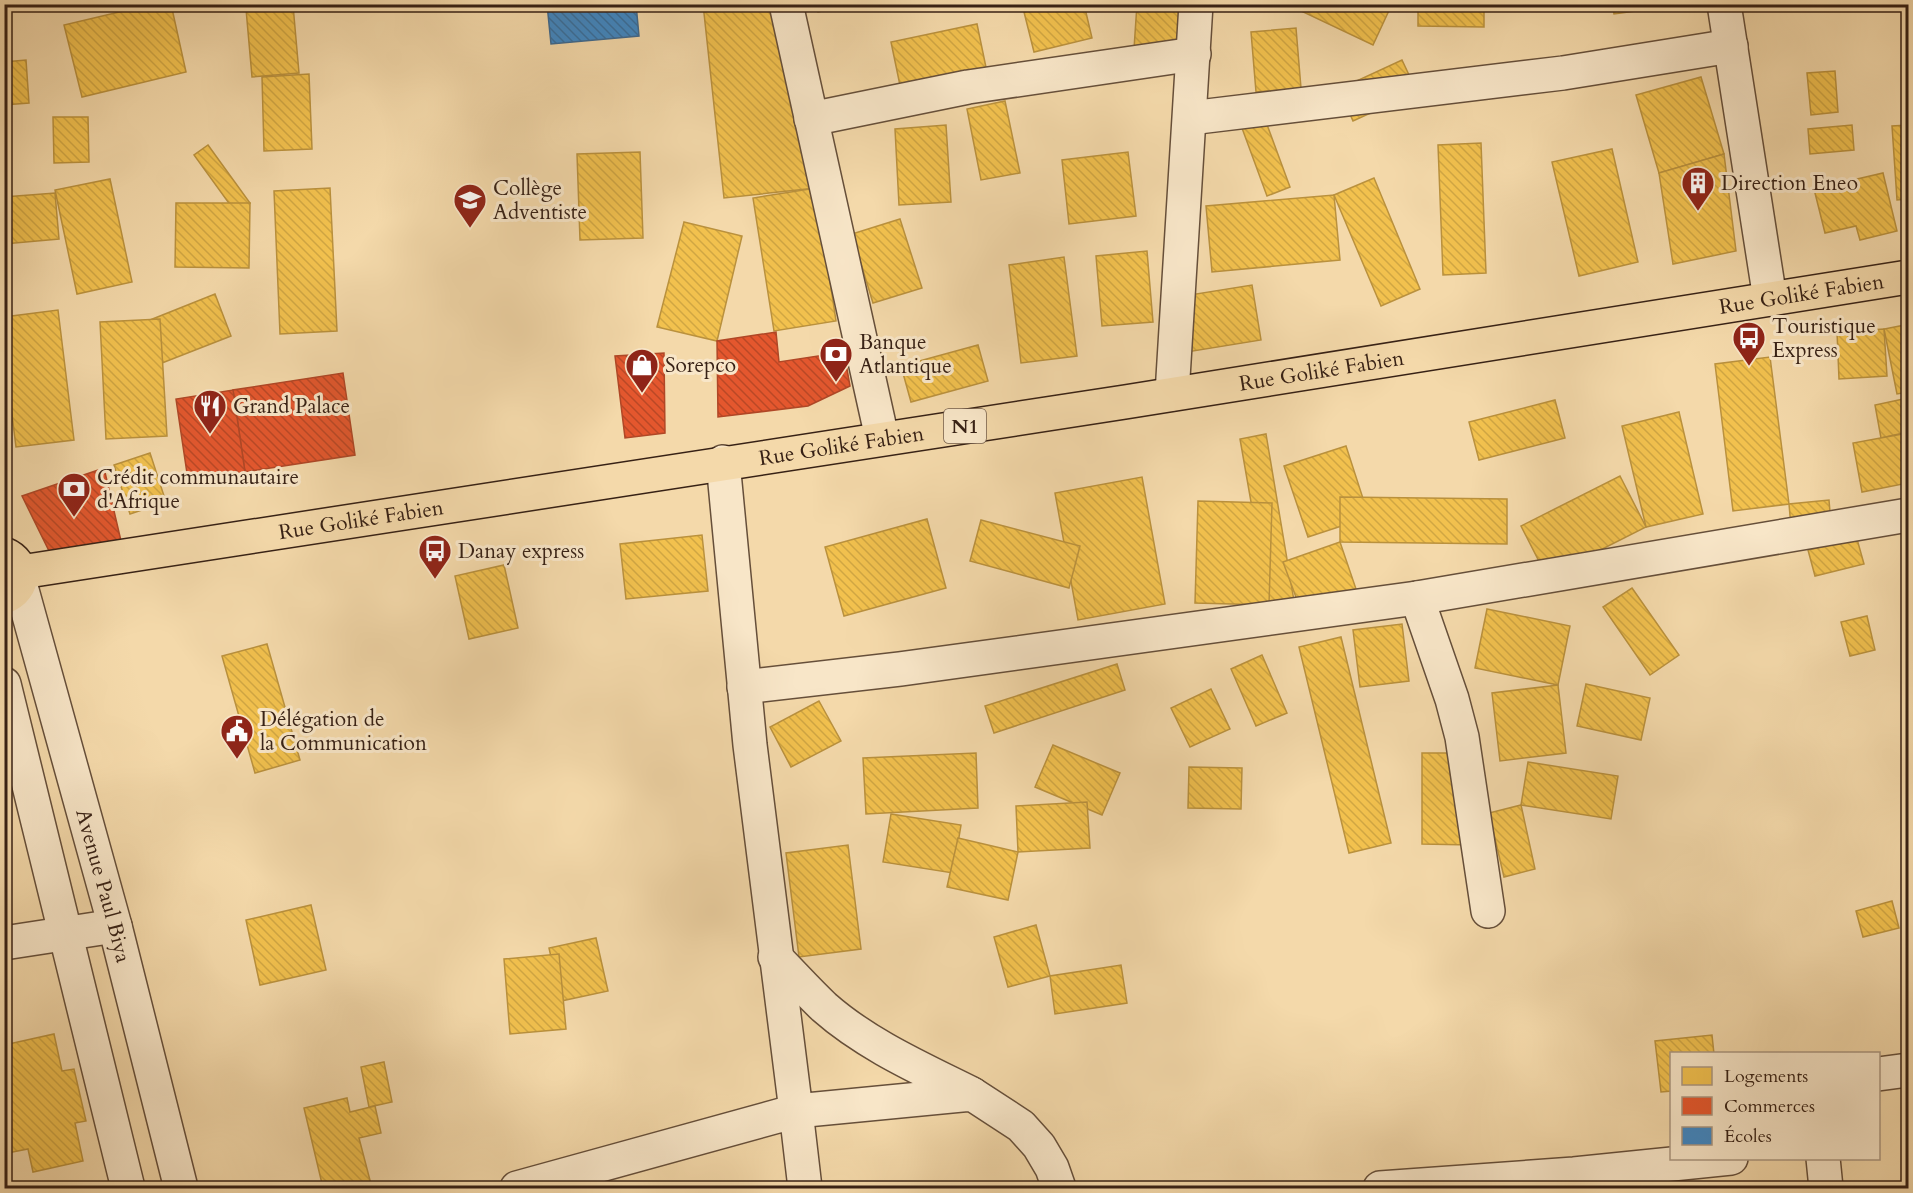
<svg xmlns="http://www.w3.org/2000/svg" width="1913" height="1193" viewBox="0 0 1913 1193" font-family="Cardo,serif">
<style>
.homes{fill:url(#homes-back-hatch);stroke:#ba913d;stroke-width:1.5}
.shops{fill:url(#shops-back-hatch);stroke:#b04726;stroke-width:1.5}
.schools{fill:url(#schools-back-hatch);stroke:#3d6990;stroke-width:1.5}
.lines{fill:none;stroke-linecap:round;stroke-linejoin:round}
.minor-casing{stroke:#664f3a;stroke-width:36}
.highway-casing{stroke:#372115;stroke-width:36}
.minor{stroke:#f8e6c8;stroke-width:33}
.highway{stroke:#f4d9aa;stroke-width:33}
.labels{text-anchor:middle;stroke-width:6;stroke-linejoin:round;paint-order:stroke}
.shield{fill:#f8e6c8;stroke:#715c4b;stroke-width:1.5}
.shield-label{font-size:20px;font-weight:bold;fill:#372115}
.poi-label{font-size:21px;fill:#372115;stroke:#f8e6c8;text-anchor:start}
.street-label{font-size:21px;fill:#372115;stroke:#f8e6c8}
</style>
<defs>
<pattern id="homes-back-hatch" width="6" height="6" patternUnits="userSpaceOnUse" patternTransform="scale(1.5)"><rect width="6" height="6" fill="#f2c14e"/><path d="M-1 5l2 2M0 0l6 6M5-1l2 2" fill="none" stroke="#d0a643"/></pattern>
<pattern id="shops-back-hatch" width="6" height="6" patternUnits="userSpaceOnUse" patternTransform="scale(1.5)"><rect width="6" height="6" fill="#e4572e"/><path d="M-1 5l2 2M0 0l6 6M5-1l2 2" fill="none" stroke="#ba4826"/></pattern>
<pattern id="schools-back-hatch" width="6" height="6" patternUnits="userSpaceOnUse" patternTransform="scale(1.5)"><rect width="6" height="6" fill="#3f88c5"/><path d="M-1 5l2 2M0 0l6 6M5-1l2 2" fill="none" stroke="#366f9f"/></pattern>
</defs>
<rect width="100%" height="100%" fill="#f4d9aa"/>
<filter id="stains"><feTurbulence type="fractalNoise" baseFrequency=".00333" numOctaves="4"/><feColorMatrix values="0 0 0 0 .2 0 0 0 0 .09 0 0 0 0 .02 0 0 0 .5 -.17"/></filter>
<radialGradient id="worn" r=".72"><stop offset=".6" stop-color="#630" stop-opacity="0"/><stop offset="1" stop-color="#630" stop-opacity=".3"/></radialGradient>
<g class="homes">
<path d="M153 4H171L186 72 82 97 64 25Z"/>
<path d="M703 4H795L816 188 724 198Z"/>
<path d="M816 4H838L839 8 818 12Z"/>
<path d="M1054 4H1084L1092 38 1034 52 1024 12Z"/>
<path d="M1137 4H1198L1194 54 1134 49Z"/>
<path d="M1304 4H1392L1373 45 1301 11Z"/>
<path d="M1418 4H1484V27L1418 26Z"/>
<path d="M1612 4H1680V5L1614 14Z"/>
<path d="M1881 4H1908V9L1881 11Z"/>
<path d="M293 5 299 73 252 77 246 9Z"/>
<path d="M977 24 988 77 902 95 891 42Z"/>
<path d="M1296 28 1301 88 1256 92 1251 32Z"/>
<path d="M26 60 29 103 4 105V62Z"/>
<path d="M1402 60 1417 92 1353 121 1339 89Z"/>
<path d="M1835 71 1838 112 1811 115 1807 73Z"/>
<path d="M309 74 312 149 264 151 262 77Z"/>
<path d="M1701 77 1724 154 1659 173 1636 95Z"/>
<path d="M1005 101 1020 173 981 180 967 109Z"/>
<path d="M1262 111 1290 187 1267 196 1239 120Z"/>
<path d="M53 117H88L89 162 54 163Z"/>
<path d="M946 125 951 202 899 205 895 129Z"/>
<path d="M1852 125 1854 150 1810 154 1808 129Z"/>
<path d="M1908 125V199L1897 200 1892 126Z"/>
<path d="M1481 143 1486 273 1443 275 1438 145Z"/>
<path d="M208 145 250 203 236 213 194 155Z"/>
<path d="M1612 149 1638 262 1579 276 1552 162Z"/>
<path d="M640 152 643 238 580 240 577 154Z"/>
<path d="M1128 152 1136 216 1069 224 1062 160Z"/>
<path d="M1724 154 1736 251 1673 264 1659 173Z"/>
<path d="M1883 173 1897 231 1860 240 1856 226 1825 233 1814 189Z"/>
<path d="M1374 178 1420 289 1381 306 1334 195Z"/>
<path d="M110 179 132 282 77 294 55 190Z"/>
<path d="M330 188 337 331 280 334 274 191Z"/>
<path d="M816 188 836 321 774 331 753 198Z"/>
<path d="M55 193 59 239 4 244V197Z"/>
<path d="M1334 195 1340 260 1212 272 1206 206Z"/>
<path d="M176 203H250L249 268 175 267Z"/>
<path d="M900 219 922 288 873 303 852 234Z"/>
<path d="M684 222 742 236 717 341 657 327Z"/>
<path d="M1147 251 1153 322 1102 326 1096 256Z"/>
<path d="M1064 257 1077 356 1021 363 1009 265Z"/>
<path d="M1252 285 1261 340 1187 352 1177 297Z"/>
<path d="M215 294 231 336 162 363 145 322Z"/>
<path d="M58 310 74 440 16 447 4 351V317Z"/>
<path d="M160 319 167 436 106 439 100 322Z"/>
<path d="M1905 325 1908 341V392L1897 394 1884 329Z"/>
<path d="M1884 329 1887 376 1839 379 1837 332Z"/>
<path d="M978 345 988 381 911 402 901 366Z"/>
<path d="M1770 357 1789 504 1733 511 1715 364Z"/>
<path d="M1908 398V432L1881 438 1875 405Z"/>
<path d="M1555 400 1565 438 1479 460 1469 422Z"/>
<path d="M1679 412 1703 514 1646 527 1622 426Z"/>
<path d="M1908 433V483L1862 492 1853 443Z"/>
<path d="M1266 434 1294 601 1269 605 1240 439Z"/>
<path d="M1346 446 1369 517 1308 537 1284 466Z"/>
<path d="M150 453 166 502 130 514 114 465Z"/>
<path d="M1620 476 1646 527 1547 577 1521 526Z"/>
<path d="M1142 477 1165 604 1078 620 1055 493Z"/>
<path d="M1340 497 1507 499V544L1340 542Z"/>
<path d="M1829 500 1831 524 1791 527 1789 504Z"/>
<path d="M1198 501 1272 503 1269 605 1195 603Z"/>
<path d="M927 519 946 588 844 616 825 547Z"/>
<path d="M981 520 1080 546 1069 588 970 561Z"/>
<path d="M702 535 708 591 626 599 620 544Z"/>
<path d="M1857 539 1864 564 1815 576 1808 550Z"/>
<path d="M1340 542 1356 589 1300 608 1283 562Z"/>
<path d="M504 565 518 628 469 639 455 576Z"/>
<path d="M1632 588 1679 655 1650 675 1603 607Z"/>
<path d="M1487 609 1570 626 1558 685 1475 668Z"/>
<path d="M1867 616 1875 650 1850 656 1841 622Z"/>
<path d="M1402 624 1409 681 1360 687 1353 630Z"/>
<path d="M1341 637 1391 843 1349 853 1299 647Z"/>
<path d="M267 644 300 760 255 773 222 656Z"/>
<path d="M1262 655 1287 713 1256 726 1231 669Z"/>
<path d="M1117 664 1125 690 994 733 985 706Z"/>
<path d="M1586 684 1650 698 1641 740 1577 726Z"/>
<path d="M1558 685 1566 753 1500 761 1492 693Z"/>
<path d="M1211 689 1230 729 1190 747 1171 708Z"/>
<path d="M819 701 841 741 791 767 770 727Z"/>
<path d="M1053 745 1120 773 1102 815 1035 787Z"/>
<path d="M976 753 978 808 866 814 863 758Z"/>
<path d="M1422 753H1471V845L1422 844Z"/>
<path d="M1528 762 1618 776 1611 819 1521 805Z"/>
<path d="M1189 767 1242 768 1241 809 1188 808Z"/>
<path d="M1087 802 1090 848 1018 852 1016 806Z"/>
<path d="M1521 805 1535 869 1504 877 1489 813Z"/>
<path d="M891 814 961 825 953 873 883 862Z"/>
<path d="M958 838 1018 852 1008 900 947 887Z"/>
<path d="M848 845 861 949 799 957 786 853Z"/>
<path d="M1892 901 1899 928 1863 937 1856 911Z"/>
<path d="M311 905 326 970 260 985 246 920Z"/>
<path d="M1036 925 1050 976 1008 987 994 937Z"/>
<path d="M596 938 608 991 561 1001 549 948Z"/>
<path d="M559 954 566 1029 510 1034 504 959Z"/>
<path d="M1121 965 1127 1003 1055 1014 1050 976Z"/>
<path d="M54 1034 62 1071 74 1069 86 1121 75 1123 83 1161 33 1172 28 1149 8 1153 4 1138V1068L8 1067 4 1045Z"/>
<path d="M1712 1035 1714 1054H1672V1091L1661 1092 1655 1041Z"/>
<path d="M384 1062 392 1102 369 1107 361 1067Z"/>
<path d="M347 1098 350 1112 375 1106 381 1133 359 1138 372 1188H323L304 1108Z"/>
</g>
<g class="shops">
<path d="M776 332 779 362 844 352 850 386 808 406 718 417 717 341Z"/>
<path d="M664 353 665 433 625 438 615 356Z"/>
<path d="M343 373 355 455 245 472 233 390Z"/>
<path d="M233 390 245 472 188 480 176 399Z"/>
<path d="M104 468 121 541 50 553 22 496Z"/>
</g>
<path class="schools" d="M547 4H636L639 36 551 44Z"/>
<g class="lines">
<g class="minor-casing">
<g id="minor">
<path d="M786 4 882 438"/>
<path d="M1724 4 1770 299"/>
<path d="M1190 118 1563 73 1731 46"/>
<path d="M811 119 968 87 1194 54"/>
<path d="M1172 394 1196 4"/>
<path d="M723 462 750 745 796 1111 972 1094 1021 1126 1039 1146 1052 1168 1059 1188"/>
<path id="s1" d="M20 583 115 926 181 1188"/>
<path d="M1417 598 1452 699 1462 737 1488 911"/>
<path d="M4 684 128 1188"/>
<path d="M744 687 900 669 1417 598 1908 515"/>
<path d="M4 943 115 926"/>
<path d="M775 957C791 973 807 991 824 1007 867 1045 922 1069 972 1094"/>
<path d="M1878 1074 1908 1070"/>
<path d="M1823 1158 1826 1188"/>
<path d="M517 1188 796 1111 805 1188"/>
<path d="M1380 1188 1574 1174 1731 1158"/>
</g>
</g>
<g class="highway-casing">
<g id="highway">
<path d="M4 554C26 563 26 589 4 597"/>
<path id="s2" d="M21 572 1125 402 1908 277"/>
</g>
</g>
<use href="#minor" class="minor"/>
<use href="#highway" class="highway"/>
</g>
<defs>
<g id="building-pin" transform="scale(1.725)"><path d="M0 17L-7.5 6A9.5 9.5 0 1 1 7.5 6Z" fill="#8f2418" stroke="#f8e6c8"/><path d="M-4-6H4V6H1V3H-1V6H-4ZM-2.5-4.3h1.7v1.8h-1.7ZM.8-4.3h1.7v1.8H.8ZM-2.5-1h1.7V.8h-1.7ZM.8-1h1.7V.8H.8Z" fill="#fff"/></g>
<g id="school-pin" transform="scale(1.725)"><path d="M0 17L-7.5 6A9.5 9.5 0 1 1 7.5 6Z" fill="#8f2418" stroke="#f8e6c8"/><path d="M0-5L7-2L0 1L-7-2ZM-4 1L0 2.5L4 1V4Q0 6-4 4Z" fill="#fff"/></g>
<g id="bus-pin" transform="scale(1.725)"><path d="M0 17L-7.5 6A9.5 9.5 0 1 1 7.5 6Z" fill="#8f2418" stroke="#f8e6c8"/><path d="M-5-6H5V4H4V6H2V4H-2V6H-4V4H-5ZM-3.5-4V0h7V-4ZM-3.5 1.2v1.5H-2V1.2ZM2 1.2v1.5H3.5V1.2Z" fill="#fff"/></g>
<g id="bank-pin" transform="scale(1.725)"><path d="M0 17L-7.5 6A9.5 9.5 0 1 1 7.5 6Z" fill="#8f2418" stroke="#f8e6c8"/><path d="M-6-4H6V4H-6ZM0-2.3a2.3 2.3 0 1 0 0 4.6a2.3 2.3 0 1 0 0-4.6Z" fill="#fff"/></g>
<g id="shop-pin" transform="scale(1.725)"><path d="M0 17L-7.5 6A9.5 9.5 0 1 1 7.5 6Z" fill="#8f2418" stroke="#f8e6c8"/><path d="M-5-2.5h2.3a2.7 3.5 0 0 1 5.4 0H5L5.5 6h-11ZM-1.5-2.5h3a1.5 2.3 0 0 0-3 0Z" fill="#fff"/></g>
<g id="restaurant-pin" transform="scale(1.725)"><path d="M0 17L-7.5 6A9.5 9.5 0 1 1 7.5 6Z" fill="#8f2418" stroke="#f8e6c8"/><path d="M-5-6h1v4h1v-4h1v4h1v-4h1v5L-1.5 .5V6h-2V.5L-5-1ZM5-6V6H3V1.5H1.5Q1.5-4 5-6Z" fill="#fff"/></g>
<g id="civic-pin" transform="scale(1.725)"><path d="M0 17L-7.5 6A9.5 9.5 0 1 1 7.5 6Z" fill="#8f2418" stroke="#f8e6c8"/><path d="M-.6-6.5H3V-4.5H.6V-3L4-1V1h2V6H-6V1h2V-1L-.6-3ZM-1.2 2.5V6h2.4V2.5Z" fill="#fff"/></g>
</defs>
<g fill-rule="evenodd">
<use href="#building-pin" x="1698" y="183"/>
<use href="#school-pin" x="470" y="200"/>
<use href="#bus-pin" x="1749" y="338"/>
<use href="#bank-pin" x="836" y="354"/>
<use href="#shop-pin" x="642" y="365"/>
<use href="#restaurant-pin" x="210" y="406"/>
<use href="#bank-pin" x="74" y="489"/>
<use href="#bus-pin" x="435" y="551"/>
<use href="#civic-pin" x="237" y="731"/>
</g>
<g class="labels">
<rect class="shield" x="944" y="409" width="42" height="34" rx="4.5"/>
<g class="shield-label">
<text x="965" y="433">N1</text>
</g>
<g class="poi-label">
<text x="1721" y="190">Direction Eneo</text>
<text x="493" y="195">Collège<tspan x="493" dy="24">Adventiste</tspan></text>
<text x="1772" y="333">Touristique<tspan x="1772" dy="24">Express</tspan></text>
<text x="859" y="349">Banque<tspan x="859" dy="24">Atlantique</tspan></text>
<text x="665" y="372">Sorepco</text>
<text x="233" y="413">Grand Palace</text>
<text x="97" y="484">Crédit communautaire<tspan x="97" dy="24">d'Afrique</tspan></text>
<text x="458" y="558">Danay express</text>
<text x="260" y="726">Délégation de<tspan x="260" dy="24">la Communication</tspan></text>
</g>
<g class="street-label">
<text dy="7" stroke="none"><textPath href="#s2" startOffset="1802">Rue Goliké Fabien</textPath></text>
<text dy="7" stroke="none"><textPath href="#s2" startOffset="1316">Rue Goliké Fabien</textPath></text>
<text dy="7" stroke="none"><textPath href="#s2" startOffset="830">Rue Goliké Fabien</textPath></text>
<text dy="7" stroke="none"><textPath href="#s2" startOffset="344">Rue Goliké Fabien</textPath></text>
<text dy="7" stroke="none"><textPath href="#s1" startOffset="314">Avenue Paul Biya</textPath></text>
</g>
</g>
<rect width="1913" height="1193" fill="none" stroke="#f4d9aa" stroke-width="24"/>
<rect x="6" y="6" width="1901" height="1181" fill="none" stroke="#372115" stroke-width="3"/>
<rect x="12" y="12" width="1889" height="1169" fill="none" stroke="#372115" stroke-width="1.5"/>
<rect x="1670" y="1052" width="210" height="108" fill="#f8e6c8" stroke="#ab9780" stroke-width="1.5"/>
<rect x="1682" y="1067" width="30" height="18" fill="#f2c14e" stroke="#ab9780" stroke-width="1.5"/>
<text x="1724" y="1082" font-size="18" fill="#372115">Logements</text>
<rect x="1682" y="1097" width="30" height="18" fill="#e4572e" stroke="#ab9780" stroke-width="1.5"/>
<text x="1724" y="1112" font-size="18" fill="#372115">Commerces</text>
<rect x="1682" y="1127" width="30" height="18" fill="#3f88c5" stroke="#ab9780" stroke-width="1.5"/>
<text x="1724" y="1142" font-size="18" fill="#372115">Écoles</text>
<rect width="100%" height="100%" filter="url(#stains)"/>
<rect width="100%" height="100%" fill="url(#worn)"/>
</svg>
